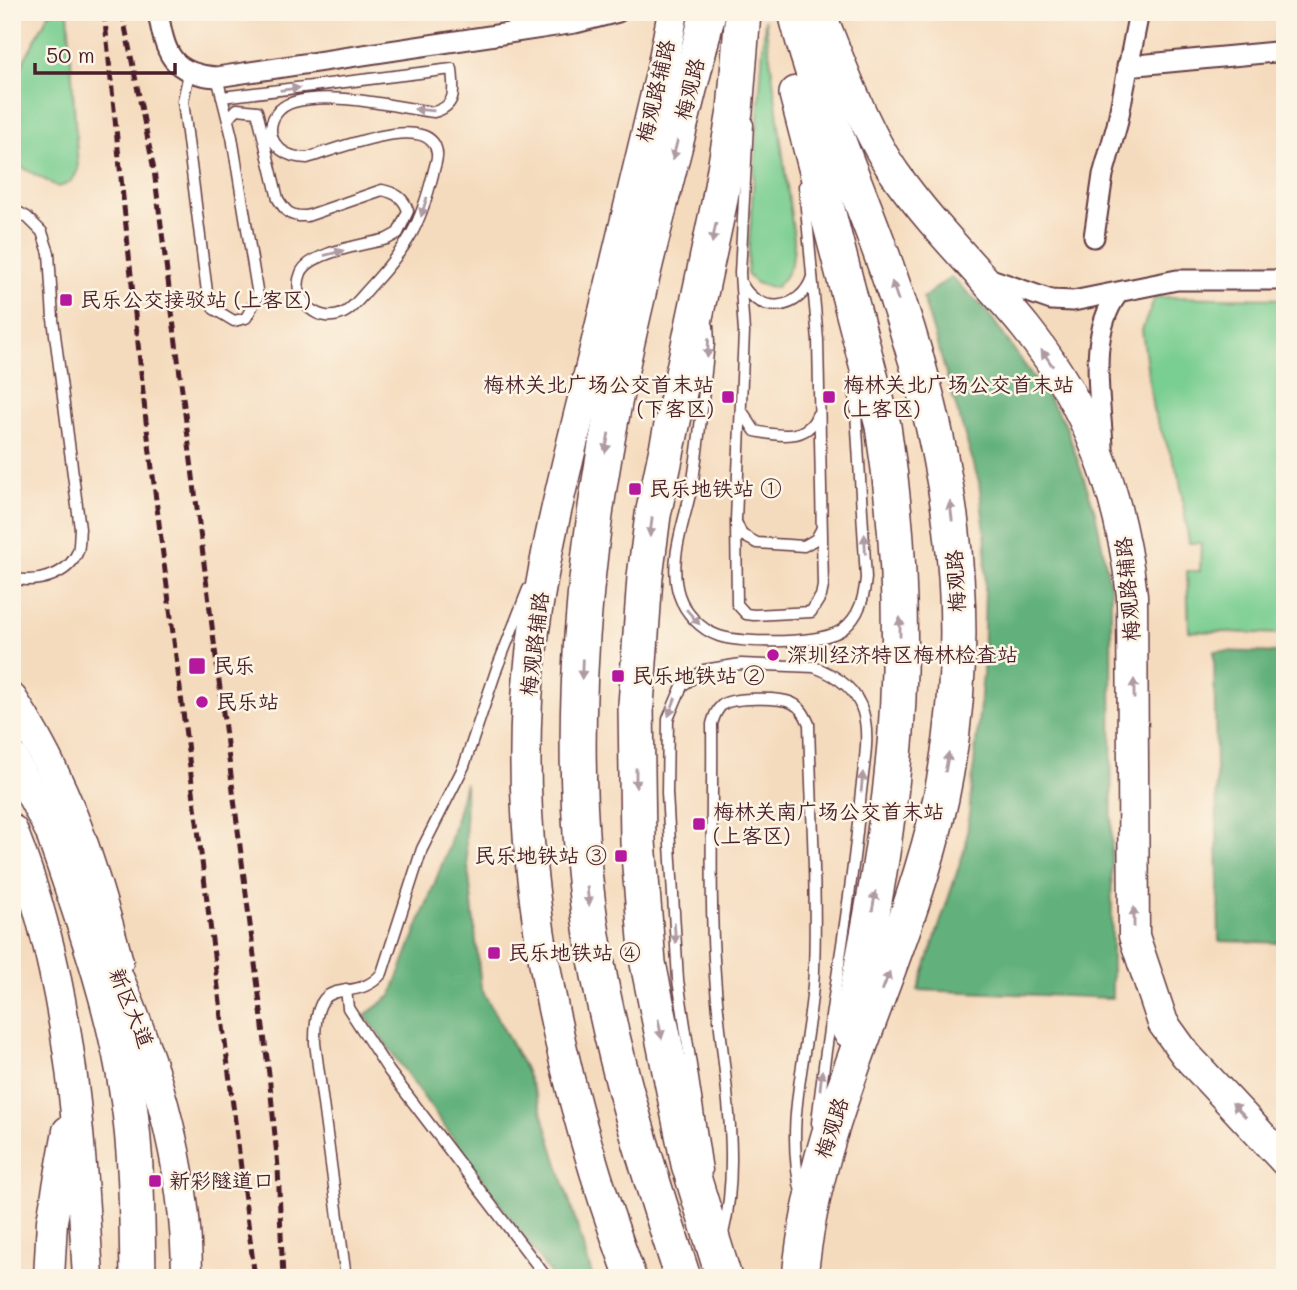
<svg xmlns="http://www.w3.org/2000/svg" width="1297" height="1290" viewBox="0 0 1297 1290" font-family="Mali,'LXGW WenKai TC',sans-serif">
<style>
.green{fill:#79ce91;stroke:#62765e;stroke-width:2}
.forest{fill:#62b17b;stroke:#566853;stroke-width:2}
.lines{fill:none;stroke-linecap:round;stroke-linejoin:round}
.lane-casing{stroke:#643b41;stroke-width:13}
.street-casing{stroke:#643b41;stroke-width:23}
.primary-casing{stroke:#643b41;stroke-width:33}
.highway-casing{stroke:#643b41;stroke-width:38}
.lane{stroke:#fff;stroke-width:10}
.street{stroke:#fff;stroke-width:19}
.primary{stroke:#fff;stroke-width:30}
.highway{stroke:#fff;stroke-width:35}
.rail{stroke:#4a1f2b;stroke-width:5;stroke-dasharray:10 5;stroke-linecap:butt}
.oneway{fill:#ae9aa0}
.poi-dot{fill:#b5179e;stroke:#fcf5e5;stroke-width:2.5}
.labels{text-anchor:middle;stroke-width:5;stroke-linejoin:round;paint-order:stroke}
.street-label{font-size:21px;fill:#4a1f2b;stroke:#fcf5e5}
.poi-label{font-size:21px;fill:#4a1f2b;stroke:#fcf5e5;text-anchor:start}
</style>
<rect width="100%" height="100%" fill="#fcf5e5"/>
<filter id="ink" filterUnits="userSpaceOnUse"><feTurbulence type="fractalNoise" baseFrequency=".0143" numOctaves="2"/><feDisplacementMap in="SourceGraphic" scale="14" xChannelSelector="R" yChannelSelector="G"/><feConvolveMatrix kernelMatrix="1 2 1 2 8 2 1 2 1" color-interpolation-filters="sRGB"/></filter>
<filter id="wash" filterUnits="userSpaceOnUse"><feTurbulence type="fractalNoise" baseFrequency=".00686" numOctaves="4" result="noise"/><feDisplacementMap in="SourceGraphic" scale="28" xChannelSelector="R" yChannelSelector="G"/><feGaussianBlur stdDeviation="1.57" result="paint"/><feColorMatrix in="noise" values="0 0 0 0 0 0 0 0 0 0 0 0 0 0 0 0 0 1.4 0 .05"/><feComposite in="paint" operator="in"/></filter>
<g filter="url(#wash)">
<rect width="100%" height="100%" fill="#f5dbbe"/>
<g class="green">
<path d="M50 12H68L78 169C74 180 70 184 58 187L12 162V83Z"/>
<path d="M765 19 794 239C794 260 791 273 775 288L756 283 747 274Z"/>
<path d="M1155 297 1285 299V634L1189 631 1187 571H1200L1201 543H1189L1179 475 1153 410 1142 330Z"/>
</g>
<g class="forest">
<path d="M951 277 986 310 1064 421 1095 511 1111 590 1112 998 918 990 966 845 983 674 986 542 979 482 923 298Z"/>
<path d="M1214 651 1285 653V943L1219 941Z"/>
<path d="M465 783 466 847 481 988 524 1067 539 1103 593 1278H553L365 1015 391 996 449 846Z"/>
</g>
</g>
<g filter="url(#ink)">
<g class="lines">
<g class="lane-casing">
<g id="lane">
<path d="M189 73 183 101 207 292 214 309 234 321 246 318 258 296 232 137 217 77"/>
<path d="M222 97 452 69C454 90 457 106 434 112 394 107 333 91 294 102 261 111 262 157 307 158 332 151 432 109 437 153 438 159 434 168 433 174 420 226 409 244 373 284 365 292 357 304 347 311 322 328 289 301 301 273 309 252 365 245 387 239L398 233 408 211C404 198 396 193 382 190L307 216C290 217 286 212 278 199L257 111 237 109 228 119"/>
<path d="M748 124 740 273 744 332 736 520 737 604 746 614 754 615 811 612 821 596 823 586 818 340 804 186"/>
<path d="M12 209 27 217 42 232 49 253 53 319 80 529C79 535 80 544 78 551 68 576 36 584 12 578"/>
<path d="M742 284C759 316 801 311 812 277"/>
<path d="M708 326 709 343C704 389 700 435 693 480 687 516 667 559 679 595 685 613 701 630 719 636 742 644 825 644 843 629 860 616 864 597 866 578L854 379"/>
<path d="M744 414 755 431C778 436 808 441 817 415"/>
<path d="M737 524 742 535 757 543 804 546 816 539 821 530"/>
<path d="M346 989 348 1008 389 1071 547 1278"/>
<path d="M707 1170 678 980 667 793 668 719 682 686 704 670 741 664 814 667C836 675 856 688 863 712 871 739 862 773 860 802 851 910 828 1015 817 1123"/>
<path d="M723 1234C743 1154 720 1057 715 975 709 892 713 807 712 724 714 717 716 710 722 705 732 697 780 697 792 703 801 707 805 715 809 724 811 805 817 888 814 970 811 1049 782 1116 802 1197"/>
<path d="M346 1278 315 1043C314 964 353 1009 382 973L422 849 464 766 497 668 528 589"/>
</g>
</g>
<g class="street-casing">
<g id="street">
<path d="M158 12C165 53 171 74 217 77L575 23 618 12"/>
<path d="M1127 66 1285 51"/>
<path d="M1094 237 1103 175 1117 125 1139 12"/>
<path d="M988 278 1051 300 1073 301 1177 280H1285"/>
<path d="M1103 447C1101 399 1087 336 1117 295"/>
</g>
</g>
<g class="primary-casing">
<g id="primary">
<path d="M820 12C840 62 865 132 896 175 935 230 984 276 1026 328 1090 408 1120 494 1132 595L1134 936 1163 1023 1186 1055 1285 1161"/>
<path d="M12 699C68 785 92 864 118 962"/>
<path d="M12 757 65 859"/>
<path d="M12 830C69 973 80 1126 88 1278"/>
<path d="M103 943C152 1051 187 1158 187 1278"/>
<path d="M49 1278 52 1221 68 1131"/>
<path d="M631 1278C565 1099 516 892 527 700 533 598 559 495 584 395 610 286 636 178 662 69L673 12"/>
</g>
</g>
<g class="highway-casing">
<g id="highway">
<path d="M796 12C817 99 854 177 884 261 948 437 980 611 941 798 906 962 815 1109 800 1278"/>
<path d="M797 94 883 426C904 560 905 697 885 832 876 899 862 965 850 1030"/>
<path d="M55 837C84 922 115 1008 128 1097 137 1157 137 1218 138 1278"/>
<path d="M683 1278C649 1173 615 1068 596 959 564 778 578 583 614 403 640 272 677 142 708 12"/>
<path d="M724 1278 689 1164 648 963 638 842 636 705 645 577 653 515 719 204 735 111 743 12"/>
</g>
</g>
<use href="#lane" class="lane"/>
<use href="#street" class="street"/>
<use href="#primary" class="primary"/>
<use href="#highway" class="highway"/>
<g class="rail">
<path d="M104 12 146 421 255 1278"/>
<path d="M122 12 154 170 269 1074 278 1167 283 1278"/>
</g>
</g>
<defs><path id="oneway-solid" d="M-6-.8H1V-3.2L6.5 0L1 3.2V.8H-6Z" transform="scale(1.75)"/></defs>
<g class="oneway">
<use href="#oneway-solid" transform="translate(290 89) rotate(-7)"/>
<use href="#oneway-solid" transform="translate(424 110) rotate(-175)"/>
<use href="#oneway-solid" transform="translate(675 150) rotate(104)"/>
<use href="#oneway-solid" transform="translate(424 207) rotate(107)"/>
<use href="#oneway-solid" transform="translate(714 233) rotate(101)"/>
<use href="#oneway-solid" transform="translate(334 253) rotate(-15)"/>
<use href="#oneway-solid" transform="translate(895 291) rotate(-109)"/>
<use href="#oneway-solid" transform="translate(708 348) rotate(94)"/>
<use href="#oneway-solid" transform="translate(1047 358) rotate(-125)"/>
<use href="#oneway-solid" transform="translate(607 443) rotate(100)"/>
<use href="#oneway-solid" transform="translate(951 511) rotate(-97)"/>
<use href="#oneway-solid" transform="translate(651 527) rotate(97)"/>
<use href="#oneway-solid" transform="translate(865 544) rotate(-92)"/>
<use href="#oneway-solid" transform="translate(693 617) rotate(49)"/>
<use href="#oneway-solid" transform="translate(900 627) rotate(-90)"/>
<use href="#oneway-solid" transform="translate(582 669) rotate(92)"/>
<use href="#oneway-solid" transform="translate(1134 689) rotate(-90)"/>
<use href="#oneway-solid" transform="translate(672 707) rotate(111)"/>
<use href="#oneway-solid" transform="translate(947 762) rotate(-80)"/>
<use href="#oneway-solid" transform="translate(636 778) rotate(90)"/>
<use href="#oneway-solid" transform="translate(862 782) rotate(-85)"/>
<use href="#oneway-solid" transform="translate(588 896) rotate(84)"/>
<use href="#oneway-solid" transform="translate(874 901) rotate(-80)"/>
<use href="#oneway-solid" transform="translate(1134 917) rotate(-90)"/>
<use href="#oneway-solid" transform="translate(675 933) rotate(86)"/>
<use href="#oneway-solid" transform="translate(886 981) rotate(-69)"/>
<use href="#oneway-solid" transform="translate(660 1029) rotate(79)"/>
<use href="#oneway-solid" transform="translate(821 1080) rotate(-84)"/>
<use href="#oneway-solid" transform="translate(1239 1110) rotate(-134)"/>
</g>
</g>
<g class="poi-dot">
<rect x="59" y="293" width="14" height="14" rx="3.5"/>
<rect x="721" y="390" width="14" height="14" rx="3.5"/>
<rect x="822" y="390" width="14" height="14" rx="3.5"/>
<rect x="628" y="482" width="14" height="14" rx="3.5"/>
<circle cx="773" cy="655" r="7"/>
<rect x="188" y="657" width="18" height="18" rx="3.5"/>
<rect x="611" y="669" width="14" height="14" rx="3.5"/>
<circle cx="202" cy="702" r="7"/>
<rect x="692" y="817" width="14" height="14" rx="3.5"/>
<rect x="614" y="849" width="14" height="14" rx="3.5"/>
<rect x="487" y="946" width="14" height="14" rx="3.5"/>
<rect x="148" y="1174" width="14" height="14" rx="3.5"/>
</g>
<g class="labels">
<g class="street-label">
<text transform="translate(690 89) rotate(-76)" y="7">梅观路</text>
<text transform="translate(656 91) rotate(-77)" y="7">梅观路辅路</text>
<text transform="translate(956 581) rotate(-93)" y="7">梅观路</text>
<text transform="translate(1128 589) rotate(-95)" y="7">梅观路辅路</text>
<text transform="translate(535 644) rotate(-83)" y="7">梅观路辅路</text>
<text transform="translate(131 1008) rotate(68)" y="7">新区大道</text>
<text transform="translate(832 1128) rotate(-72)" y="7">梅观路</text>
</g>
<g class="poi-label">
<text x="80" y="307">民乐公交接驳站 (上客区)</text>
<text x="714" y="392" text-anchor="end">梅林关北广场公交首末站<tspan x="714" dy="24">(下客区)</tspan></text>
<text x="843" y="392">梅林关北广场公交首末站<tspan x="843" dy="24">(上客区)</tspan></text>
<text x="649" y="496">民乐地铁站 ①</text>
<text x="787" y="662">深圳经济特区梅林检查站</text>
<text x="213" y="673">民乐</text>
<text x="632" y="683">民乐地铁站 ②</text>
<text x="216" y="709">民乐站</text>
<text x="713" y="819">梅林关南广场公交首末站<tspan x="713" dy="24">(上客区)</tspan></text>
<text x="607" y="863" text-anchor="end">民乐地铁站 ③</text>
<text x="508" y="960">民乐地铁站 ④</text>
<text x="169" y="1188">新彩隧道口</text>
</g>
</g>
<rect width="1297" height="1290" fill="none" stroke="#fcf5e5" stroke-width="42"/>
<path d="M35 63v10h140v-10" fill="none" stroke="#4a1f2b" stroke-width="3.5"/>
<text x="46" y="63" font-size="21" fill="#4a1f2b" stroke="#fcf5e5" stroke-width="5" paint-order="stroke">50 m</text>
</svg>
